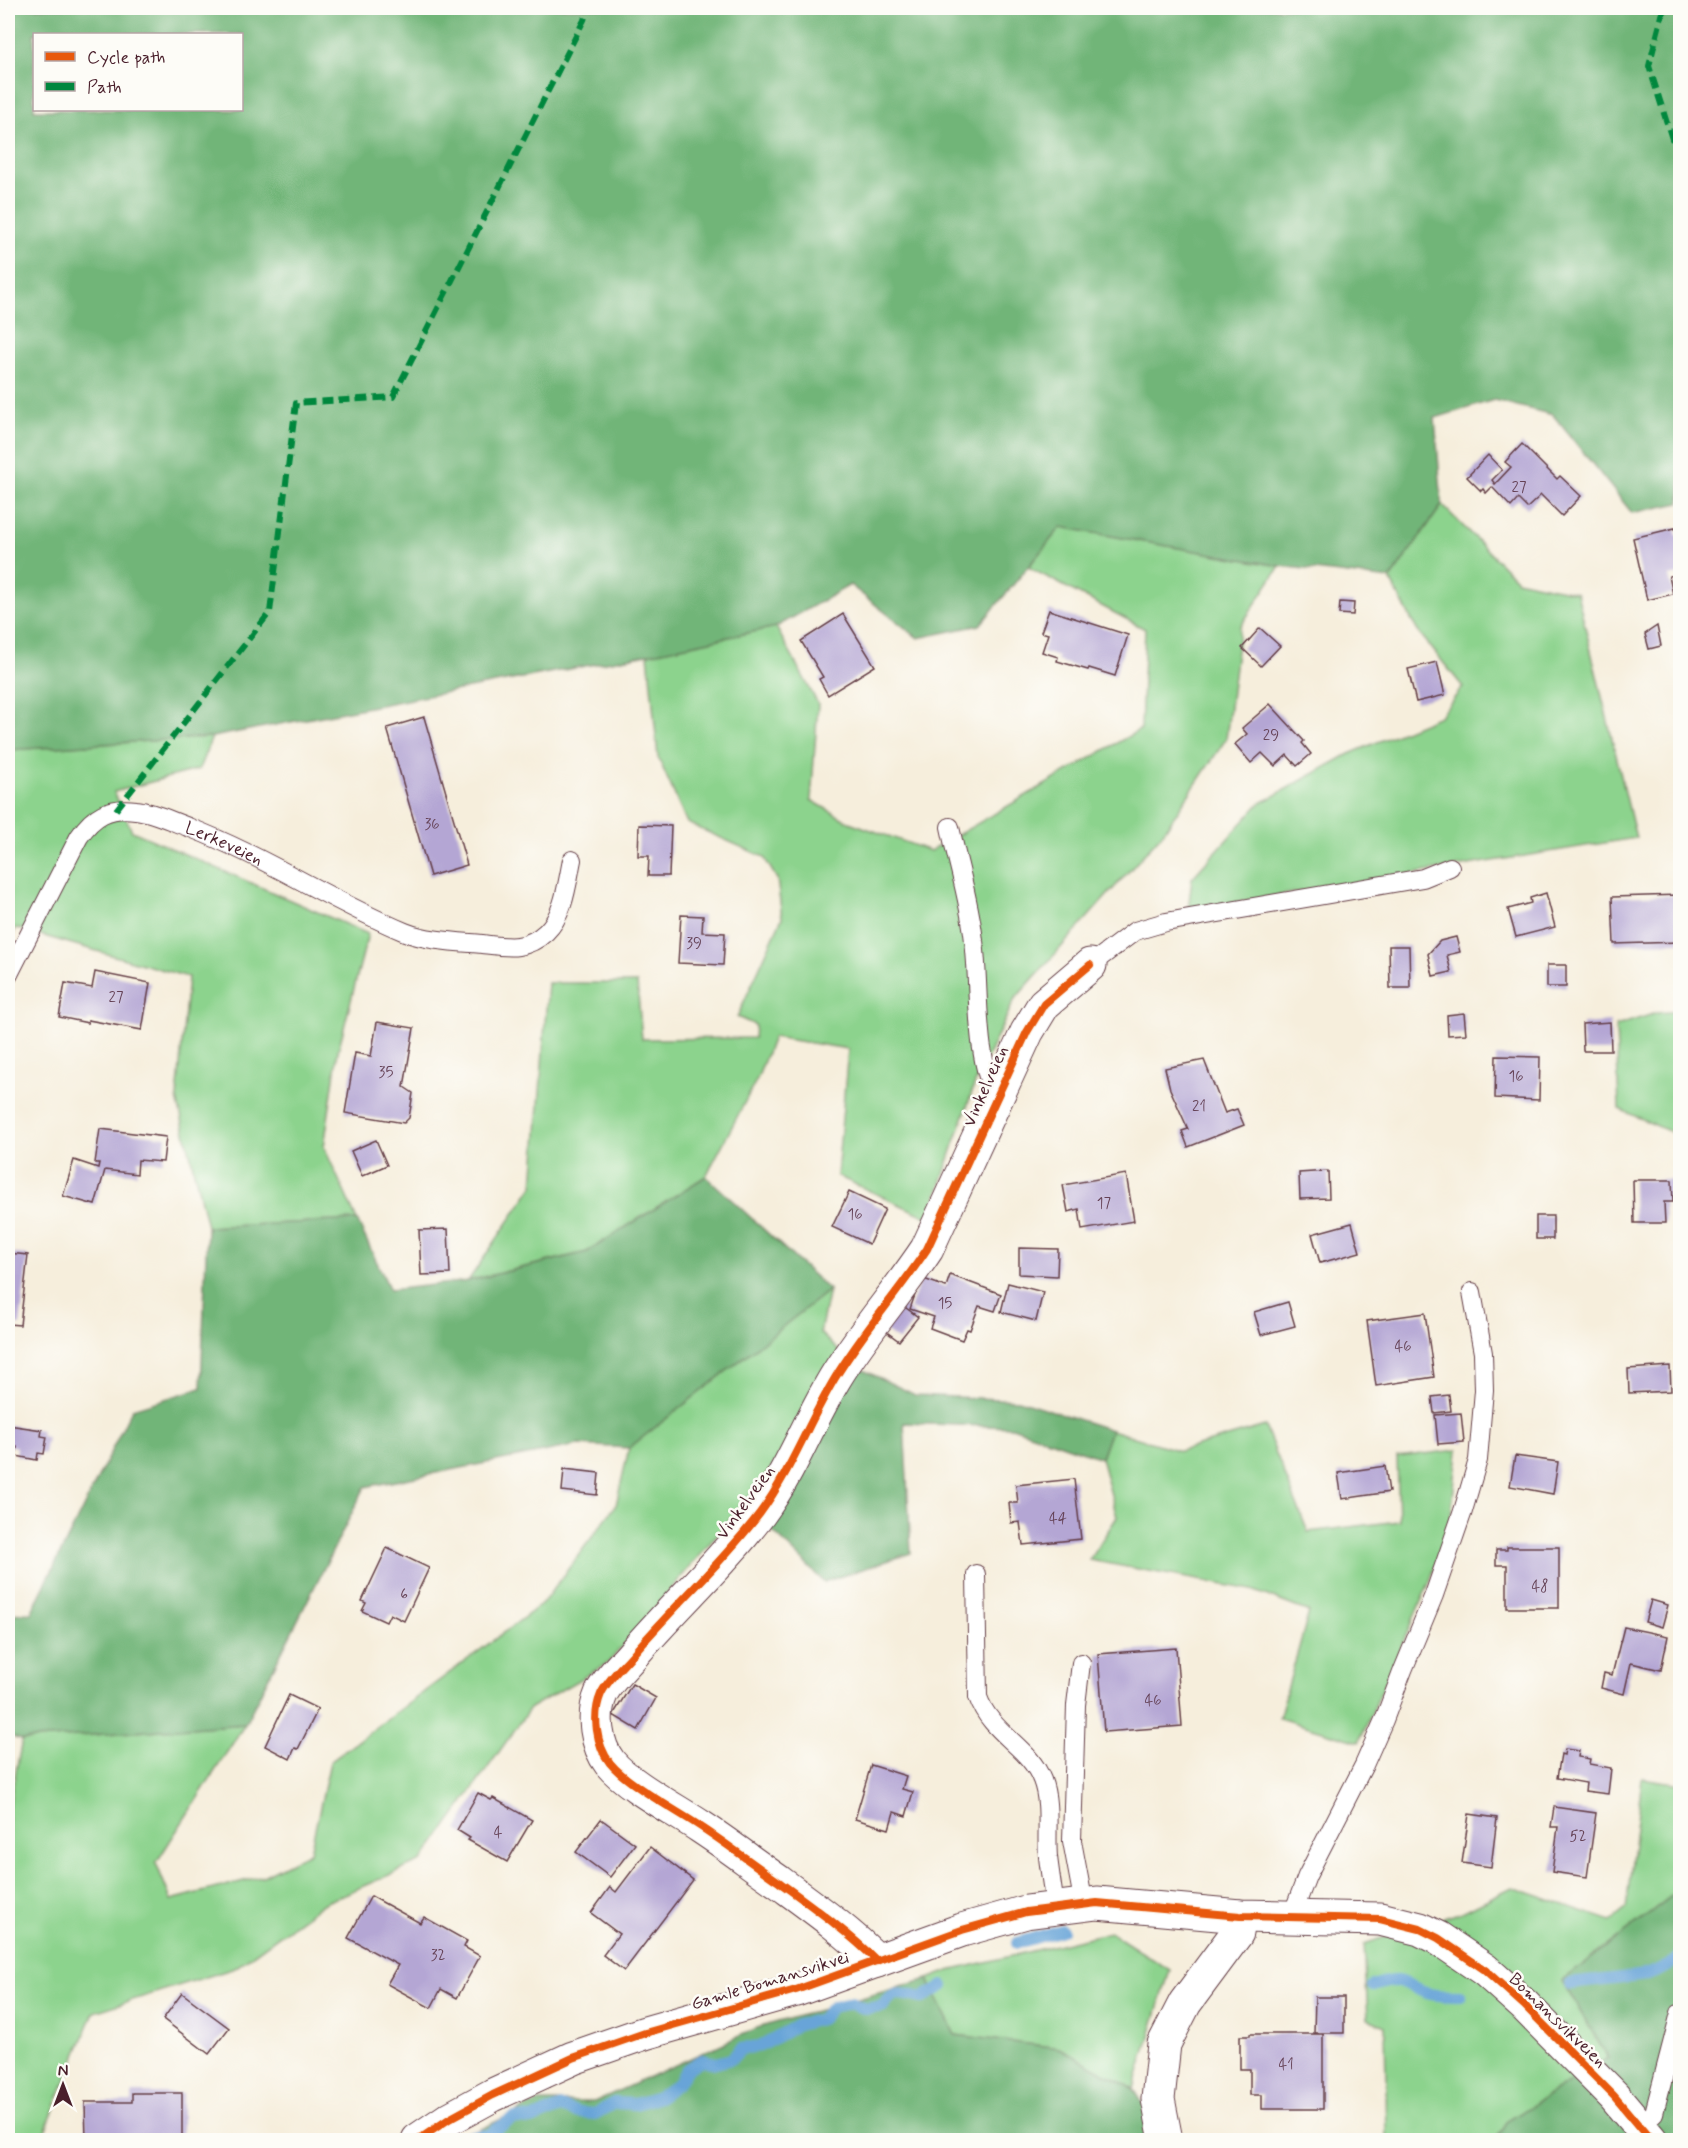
<svg xmlns="http://www.w3.org/2000/svg" width="1688" height="2148" viewBox="0 0 1688 2148" font-family="Mynerve,sans-serif">
<style>
.green{fill:#8cd38d;stroke:#6b795c;stroke-width:1.5}
.forest{fill:#71b578;stroke:#5e6a52;stroke-width:1.5;fill-rule:evenodd}
.lines{fill:none;stroke-linecap:round;stroke-linejoin:round}
.stream{stroke:#67a4d8;stroke-width:12}
.building{fill:#b4a6d4}
.lane-casing{stroke:#643e46;stroke-width:20}
.street-casing{stroke:#643e46;stroke-width:35}
.lane{stroke:#fff;stroke-width:18}
.street{stroke:#fff;stroke-width:33}
.quiet{stroke:#00873e;stroke-width:6;stroke-dasharray:12 6;stroke-linecap:butt}
.cycleway-casing{stroke:#fdfcf7;stroke-width:11}
.cycleway{stroke:#e8590c;stroke-width:8}
.labels{text-anchor:middle;stroke-width:5;stroke-linejoin:round;paint-order:stroke}
.number-label{font-size:15px;fill:#644155}
.street-label{font-size:18px;fill:#4a1f2b;stroke:#fdfcf7}
</style>
<rect width="100%" height="100%" fill="#fdfcf7"/>
<filter id="ink" filterUnits="userSpaceOnUse"><feTurbulence type="fractalNoise" baseFrequency=".0167" numOctaves="2"/><feDisplacementMap in="SourceGraphic" scale="12" xChannelSelector="R" yChannelSelector="G"/><feConvolveMatrix kernelMatrix="1 2 1 2 8 2 1 2 1" color-interpolation-filters="sRGB"/></filter>
<filter id="wash" filterUnits="userSpaceOnUse"><feTurbulence type="fractalNoise" baseFrequency=".008" numOctaves="4" result="noise"/><feDisplacementMap in="SourceGraphic" scale="24" xChannelSelector="R" yChannelSelector="G"/><feGaussianBlur stdDeviation="1.35" result="paint"/><feColorMatrix in="noise" values="0 0 0 0 0 0 0 0 0 0 0 0 0 0 0 0 0 1.4 0 .05"/><feComposite in="paint" operator="in"/></filter>
<g filter="url(#wash)">
<rect width="100%" height="100%" fill="#f6eedc"/>
<g class="green">
<path d="M1442 505 1517 580 1577 593 1636 838 1188 910 1192 878 1259 804 1349 754 1440 716 1463 687 1417 630 1390 579Z"/>
<path d="M1061 527 1280 566 1240 627 1226 739 1163 833 1015 999 975 1083 929 1218 837 1176 848 1049 773 1037 758 1077 706 1176 587 1252 468 1281 533 1186 548 983H637L642 1039 754 1038 755 1025 737 1017 782 918 777 879 764 857 687 823 658 757 648 654 776 627 818 704 811 800 849 822 930 851 1141 729 1145 629 1028 567Z"/>
<path d="M212 737 199 769 114 792 132 831 368 934 338 1051 324 1147 357 1220 207 1227 177 1098 188 977 16 928 8 944V750Z"/>
<path d="M1680 1011V1146L1671 1132 1619 1109 1616 1026 1656 1013Z"/>
<path d="M829 1290 820 1333 855 1366 744 1503 608 1663 530 1708 422 1861 324 1903 235 1968 94 2012 45 2131 28 2140H8V1811L22 1740 245 1724 156 1863 171 1900 263 1876 310 1852 330 1762 542 1604 616 1505 629 1448Z"/>
<path d="M1265 1426 1308 1532 1399 1521 1397 1457 1458 1450 1450 1525 1430 1581 1359 1742 1279 1718 1309 1612 1252 1590 1089 1560 1117 1517 1101 1458 1111 1430 1180 1451Z"/>
<path d="M1642 1778 1680 1784V1892L1678 1891 1562 1981 1608 2058 1506 2122 1495 2140H1387L1385 2026 1368 2019 1364 1944 1462 1912 1512 1887 1611 1921 1626 1909Z"/>
<path d="M1110 1932 1170 1970 1134 2089 1059 2048 955 2035 928 1979 949 1971Z"/>
</g>
<g class="forest">
<path d="M8 8H1680V503L1632 513 1553 415 1494 400 1435 418 1442 505 1390 579 1280 566 1061 527 980 625 918 638 850 585 776 627 648 654 212 737 8 750ZM34 34H242V110H34Z"/>
<path d="M706 1176 829 1290 629 1448 578 1445 365 1487 245 1724 22 1740 8 1736V1614L31 1613 132 1409 201 1388 207 1227 357 1220 390 1290 468 1281 587 1252Z"/>
<path d="M855 1366 915 1395 1019 1400 1111 1430 1101 1458 1012 1427 904 1423 911 1553 824 1582 744 1503Z"/>
<path d="M1678 1891 1680 1892V2140H1495L1506 2122 1608 2058 1562 1981Z"/>
<path d="M928 1979 955 2035 1059 2048 1134 2089 1165 2140H457L538 2102H594L757 2028Z"/>
</g>
<g class="lines">
<g class="stream">
<path d="M1017 1943 1062 1930"/>
<path d="M1570 1984 1647 1975 1668 1966 1680 1956"/>
<path d="M1373 1986C1404 1975 1402 1984 1427 1993 1437 1997 1450 1995 1461 1996"/>
<path d="M462 2140 467 2137 488 2135 513 2118 532 2119 561 2107 579 2113 595 2114 614 2103 635 2104 659 2097 677 2084 687 2069 701 2060 716 2063 731 2059 741 2049 760 2046 798 2025 821 2019 832 2007 851 2003 866 2009 884 2006C894 1988 905 1995 922 1998L943 1986"/>
</g>
</g>
<g id="blocks">
<g class="building">
<path d="M1522 444 1557 479 1560 476 1581 496 1562 516 1541 495 1527 508 1518 499 1511 507 1492 487 1486 493 1483 489 1481 491 1467 477 1488 455 1502 470 1492 480 1495 484 1511 467 1505 462Z"/>
<path d="M1675 528 1677 536 1680 535V574L1669 576 1673 594 1647 600 1633 538Z"/>
<path d="M1340 602 1354 603 1353 615 1339 614Z"/>
<path d="M1049 610 1128 635 1115 676 1089 668 1088 670 1057 661 1058 657 1042 652 1048 634 1041 632Z"/>
<path d="M843 614 875 666 828 695 819 679 823 677 801 641Z"/>
<path d="M1657 626 1661 646 1649 649 1645 634Z"/>
<path d="M1260 628 1280 646 1261 666 1242 648Z"/>
<path d="M1437 662 1445 695 1416 702 1408 669Z"/>
<path d="M1270 704 1304 741 1302 743 1311 754 1297 766 1287 755 1275 766 1262 753 1251 763 1235 744 1247 734 1242 728Z"/>
<path d="M424 717 467 865 430 876 387 728Z"/>
<path d="M639 825 671 826 669 876H648L649 856H638Z"/>
<path d="M1546 893 1555 927 1516 937 1508 909 1531 903 1530 898Z"/>
<path d="M1680 895V942L1614 944 1612 897Z"/>
<path d="M681 915 703 916 702 932 725 933 723 965 678 963Z"/>
<path d="M1456 937 1460 952 1447 955 1451 972 1433 976 1428 954 1440 941Z"/>
<path d="M1389 946H1409L1410 988H1390Z"/>
<rect x="1547" y="965" width="19" height="22"/>
<path d="M95 972 150 983 142 1030 88 1020V1023L59 1017 65 983 92 988Z"/>
<path d="M1464 1013 1466 1034 1448 1035 1447 1015Z"/>
<path d="M377 1022 414 1028 404 1087 413 1093 409 1118 404 1123 345 1113 355 1053 371 1056Z"/>
<path d="M1610 1022 1611 1051H1583L1582 1024Z"/>
<path d="M1496 1056 1540 1057 1539 1100 1495 1098Z"/>
<path d="M1204 1060 1225 1113 1237 1109 1244 1125 1188 1147 1182 1131 1188 1129 1170 1089 1165 1068Z"/>
<path d="M100 1129 166 1137 163 1162 138 1160 137 1174 105 1170 95 1205 63 1196 74 1160 98 1168 99 1163H95Z"/>
<path d="M376 1140 387 1165 362 1176 351 1151Z"/>
<path d="M1328 1171 1329 1198 1300 1199 1299 1173Z"/>
<path d="M1126 1174 1134 1221 1082 1230 1079 1209 1068 1212 1063 1185Z"/>
<path d="M1633 1180H1672L1673 1202H1664L1665 1223H1634Z"/>
<path d="M849 1192 885 1209 869 1244 832 1227Z"/>
<rect x="1536" y="1216" width="17" height="23"/>
<path d="M1352 1223 1360 1252 1320 1263 1312 1234Z"/>
<path d="M448 1229 450 1274 421 1275 419 1230Z"/>
<path d="M1019 1248 1058 1249 1057 1276 1019 1274Z"/>
<path d="M8 1253 28 1255 20 1325 8 1324Z"/>
<path d="M950 1275 1001 1294 995 1311 979 1306 970 1330 967 1329 962 1340 930 1328 934 1317 910 1309 921 1278 946 1287Z"/>
<path d="M1008 1283 1043 1292 1036 1321 1001 1312Z"/>
<path d="M1288 1302 1295 1326 1261 1335 1254 1312Z"/>
<path d="M902 1305 918 1317 899 1341 884 1330Z"/>
<path d="M1425 1313 1434 1377 1376 1386 1367 1321Z"/>
<path d="M1670 1366 1671 1391 1629 1393 1628 1369Z"/>
<path d="M1449 1395 1451 1411 1434 1413 1432 1397Z"/>
<path d="M1461 1413 1464 1442 1438 1444 1435 1415Z"/>
<path d="M8 1425 42 1430 41 1436 47 1437 44 1454 38 1453 37 1460 16 1456 17 1447 8 1445Z"/>
<path d="M1515 1456 1558 1462 1553 1494 1510 1486Z"/>
<path d="M1385 1466 1389 1492 1342 1499 1338 1473Z"/>
<path d="M564 1469 599 1473 597 1495 562 1491Z"/>
<path d="M1074 1479 1081 1539 1023 1545 1020 1522 1011 1523 1009 1503H1018L1016 1485Z"/>
<path d="M1507 1547H1559V1608H1507V1565H1496V1550H1507Z"/>
<path d="M387 1548 429 1568 404 1621 390 1614 386 1622 362 1611 366 1603 362 1601Z"/>
<path d="M1651 1600 1668 1605 1662 1627 1645 1622Z"/>
<path d="M1624 1627 1668 1636 1661 1670 1631 1663 1624 1694 1601 1688 1604 1673 1612 1675Z"/>
<path d="M1176 1648 1182 1726 1104 1732 1098 1654Z"/>
<path d="M632 1684 656 1698 638 1730 613 1715Z"/>
<path d="M289 1695 318 1709 298 1749 295 1748 290 1759 265 1746Z"/>
<path d="M1565 1749 1579 1751 1578 1757 1590 1759 1589 1764 1611 1768 1608 1794 1585 1791 1586 1783 1557 1778 1561 1754 1564 1755Z"/>
<path d="M871 1765 906 1776 902 1789 913 1792 906 1816 894 1812 889 1829 855 1819Z"/>
<path d="M478 1793 491 1800 493 1798 532 1820 507 1862 468 1840 470 1838 457 1830Z"/>
<path d="M1554 1807 1596 1813 1587 1877 1552 1872 1558 1827H1551Z"/>
<path d="M1469 1814 1497 1818 1491 1867 1462 1863Z"/>
<path d="M601 1819 635 1844 610 1877 576 1852Z"/>
<path d="M650 1847 693 1880 624 1971 603 1955 619 1934 591 1913 610 1887 616 1892Z"/>
<path d="M371 1896 420 1923 424 1917 467 1941 464 1947 480 1956 457 1998 441 1989 431 2008 387 1984 398 1965 348 1938Z"/>
<path d="M182 1993 229 2028 209 2054 163 2019Z"/>
<path d="M1315 1997H1344V2033H1314Z"/>
<path d="M1250 2034H1323V2109H1262V2095H1250V2069H1240V2036H1250Z"/>
<path d="M132 2093H182V2140H86L85 2102H132Z"/>
</g>
</g>
</g>
<g filter="url(#ink)">
<use href="#blocks" fill-opacity="0" stroke="#643e46" stroke-width="1.5"/>
<g class="lines">
<g class="lane-casing">
<g id="lane">
<path d="M950 827C958 865 970 903 974 941 980 986 974 1056 996 1096"/>
<path d="M1090 965 1135 931 1166 922 1423 878 1450 867"/>
<path id="s1" d="M8 976 79 837C93 816 109 806 136 810 154 812 171 821 188 827 264 856 331 901 405 932 427 941 459 942 482 944 507 947 526 951 546 932 564 915 567 884 572 860"/>
<path d="M976 1574 978 1697C991 1734 1030 1747 1042 1780 1051 1803 1046 1833 1048 1857 1050 1874 1053 1891 1055 1908"/>
<path d="M1081 1663 1076 1705 1072 1841 1084 1905"/>
<path d="M1291 1918 1307 1876 1364 1765 1384 1720 1403 1670 1434 1595 1463 1511 1478 1460 1484 1390 1483 1353 1472 1292"/>
<path d="M1639 2127 1654 2113 1680 2013"/>
</g>
</g>
<g class="street-casing">
<g id="street">
<path d="M877 1961C847 1931 813 1907 779 1882 753 1864 727 1844 701 1827 676 1810 628 1785 610 1763 596 1745 592 1715 601 1694 608 1679 624 1665 634 1653 675 1605 722 1563 760 1513 791 1471 808 1423 835 1378 862 1333 898 1293 927 1249L1027 1032 1044 1004 1090 965"/>
<path d="M418 2140 449 2119 493 2095 573 2058 645 2033 796 1990 962 1930 1026 1912 1097 1903 1240 1916 1380 1919 1420 1929 1438 1938 1485 1970 1524 2005 1614 2096 1651 2140"/>
<path d="M1166 2140 1158 2099 1164 2044 1185 2003 1237 1933 1240 1916"/>
</g>
</g>
<use href="#lane" class="lane"/>
<use href="#street" class="street"/>
<g class="quiet">
<path d="M1664 8 1649 66 1672 139 1680 155"/>
<path d="M116 810 270 612 296 403 393 397 584 20 588 8"/>
</g>
<g class="cycleway-casing">
<g id="cycleway">
<path d="M877 1961C847 1931 813 1907 779 1882 753 1864 727 1844 701 1827 676 1810 628 1785 610 1763 596 1745 592 1715 601 1694 608 1679 624 1665 634 1653 675 1605 722 1563 760 1513 791 1471 808 1423 835 1378 862 1333 898 1293 927 1249L1027 1032 1044 1004 1090 965"/>
<path d="M418 2140 449 2119 493 2095 573 2058 645 2033 796 1990 962 1930 1026 1912 1097 1903 1240 1916 1380 1919 1420 1929 1438 1938 1485 1970 1524 2005 1614 2096 1651 2140"/>
</g>
</g>
<use href="#cycleway" class="cycleway"/>
</g>
</g>
<g class="labels">
<g class="number-label">
<text x="1519" y="492">27</text>
<text x="1271" y="740">29</text>
<text x="432" y="829">36</text>
<text x="694" y="948">39</text>
<text x="116" y="1002">27</text>
<text x="386" y="1077">35</text>
<text x="1516" y="1081">16</text>
<text x="1199" y="1111">21</text>
<text x="1104" y="1208">17</text>
<text x="855" y="1219">16</text>
<text x="945" y="1308">15</text>
<text x="1403" y="1351">46</text>
<text x="1058" y="1523">44</text>
<text x="1540" y="1591">48</text>
<text x="404" y="1599">6</text>
<text x="1153" y="1705">46</text>
<text x="498" y="1837">4</text>
<text x="1578" y="1841">52</text>
<text x="438" y="1960">32</text>
<text x="1286" y="2069">41</text>
</g>
<g class="street-label">
<text dy="6" stroke="none"><textPath href="#s1" startOffset="318">Lerkeveien</textPath></text>
<text transform="translate(985 1086) rotate(-66)" y="6">Vinkelveien</text>
<text transform="translate(745 1502) rotate(-54)" y="6">Vinkelveien</text>
<text transform="translate(770 1980) rotate(-17)" y="6">Gamle Bomansvikvei</text>
<text transform="translate(1558 2020) rotate(44)" y="6">Bomansvikveien</text>
</g>
</g>
<rect width="1688" height="2148" fill="none" stroke="#fdfcf7" stroke-width="30"/>
<rect x="33" y="33" width="210" height="78" fill="#fdfcf7" stroke="#b5a4a5" stroke-width="1.5"/>
<rect x="45" y="52" width="30" height="9" fill="#e8590c" stroke="#b5a4a5" stroke-width="1.5"/>
<text x="87" y="63" font-size="18" fill="#4a1f2b">Cycle path</text>
<rect x="45" y="82" width="30" height="9" fill="#00873e" stroke="#b5a4a5" stroke-width="1.5"/>
<text x="87" y="93" font-size="18" fill="#4a1f2b">Path</text>
<g transform="translate(63 2085)" stroke="#fdfcf7" stroke-width="4.5" paint-order="stroke">
<path d="M0-4.5L10 22L0 15L-10 22Z" fill="#4a1f2b"/>
<text y="-9" font-size="16" font-weight="bold" text-anchor="middle" fill="#4a1f2b">N</text>
</g>
</svg>
